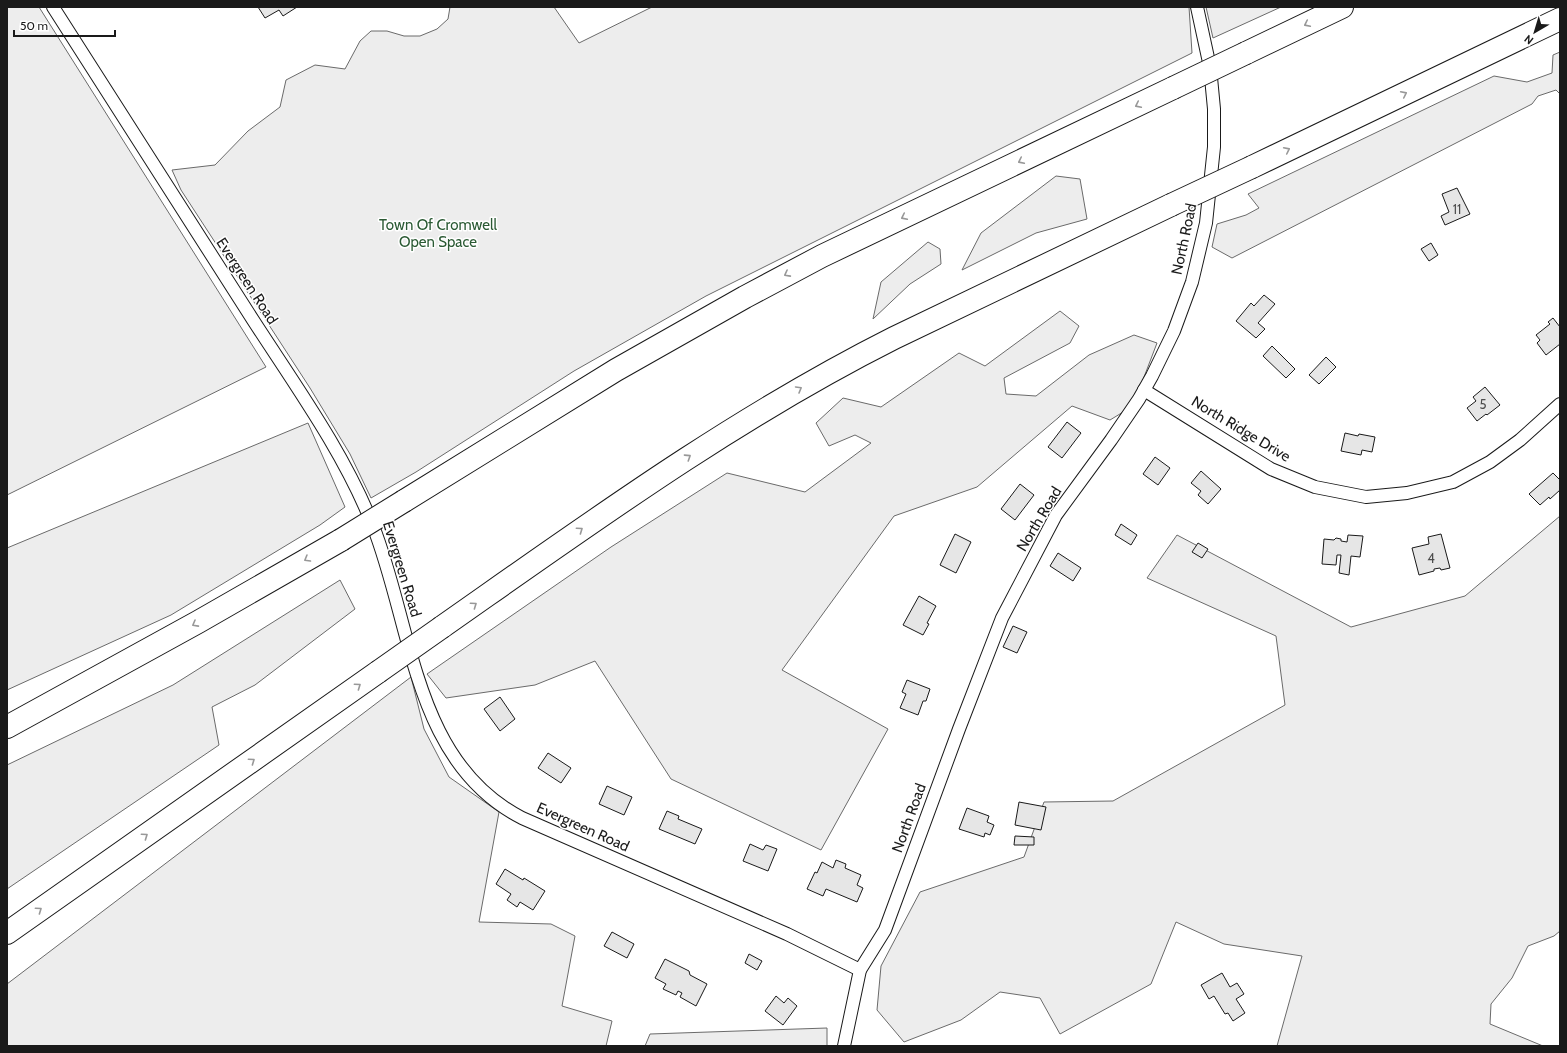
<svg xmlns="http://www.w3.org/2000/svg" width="1567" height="1053" viewBox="0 0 1567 1053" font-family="Cabin,sans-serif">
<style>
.green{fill:#ededed;stroke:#6a6a6a}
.building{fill:#e6e6e6;stroke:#1a1a1a}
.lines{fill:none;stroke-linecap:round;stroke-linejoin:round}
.street-casing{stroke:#1a1a1a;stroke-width:14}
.highway-casing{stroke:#1a1a1a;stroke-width:24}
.street{stroke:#fff;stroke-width:12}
.highway{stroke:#fff;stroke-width:22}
.highway-bridge-casing{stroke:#1a1a1a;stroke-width:24;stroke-linecap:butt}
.highway-bridge{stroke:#fff;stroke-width:22}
.oneway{stroke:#989898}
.labels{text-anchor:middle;stroke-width:3;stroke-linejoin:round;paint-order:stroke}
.number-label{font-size:13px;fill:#4d4d4d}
.park-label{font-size:15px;fill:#2b5a34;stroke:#fff}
.street-label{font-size:15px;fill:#1a1a1a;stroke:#fff}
</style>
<rect width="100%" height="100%" fill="#fff"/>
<g class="green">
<path d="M7 7H39L266 367 7 495Z"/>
<path d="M450 7H554L579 43 652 7H1189L1192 53 706 296 574 371 416 472 371 498 350 454 310 388 181 190 172 170 215 165 248 131 280 107 286 80 315 65 345 69 360 41 371 31H387L404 36H420L437 29 448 19Z"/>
<path d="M1206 7H1281L1213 38Z"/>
<path d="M1560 52V94L1556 90 1538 96 1532 104 1232 258 1212 247 1217 224 1246 215 1259 208 1248 194 1494 76 1527 82 1552 73 1553 55Z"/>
<path d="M1056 176 1080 179 1087 219 1036 233 962 270 981 233Z"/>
<path d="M928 242 940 249 941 264 910 284 873 319 881 282Z"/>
<path d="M1060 311 1079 326 1070 343 1004 378 1006 394 1036 396 1089 355 1134 335 1157 343 1133 406 1110 420 1072 406 977 487 894 516 782 670 888 729 821 850 671 779 595 661 535 685 446 698 427 674 611 547 727 473 805 492 871 443 855 435 829 446 816 423 843 398 881 407 959 353 985 366Z"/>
<path d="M308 423 345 507 320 525 171 615 7 690V548Z"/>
<path d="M1560 516V931L1554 936 1528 946 1512 978 1491 1004 1490 1024 1543 1046H1277L1302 956 1224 944 1176 922 1151 984 1060 1034 1040 998 1000 992 961 1020 904 1042 877 1010 881 966 920 892 1024 857 1044 802 1113 801 1285 705 1276 636 1147 578 1177 535 1351 627 1465 596Z"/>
<path d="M340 580 355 609 255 685 212 707 219 745 7 889V765L173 685Z"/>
<path d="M411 677 424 729 449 777 499 812 479 922 551 924 575 936 562 1006 612 1021 606 1046H7V984Z"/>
<path d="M827 1028V1046H645L650 1034Z"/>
</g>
<g class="building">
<path d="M258 7H297L283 16 279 10 265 18Z"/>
<path d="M1457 188 1470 214 1445 225 1441 216 1449 212 1442 194Z"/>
<path d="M1431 243 1438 255 1429 261 1421 249Z"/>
<path d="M1264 295 1275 304 1258 323 1265 329 1256 338 1236 321 1251 303 1254 306Z"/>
<path d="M1553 318 1560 327V344L1546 355 1537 343 1540 340 1536 335 1550 324 1548 322Z"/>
<path d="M1272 346 1295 369 1286 378 1263 356Z"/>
<path d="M1326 357 1336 367 1319 384 1309 375Z"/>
<path d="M1485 387 1500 405 1487 415 1486 414 1477 421 1467 408 1476 401 1473 397Z"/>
<path d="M1067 422 1081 433 1062 458 1048 447Z"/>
<path d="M1345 433 1358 436 1359 434 1375 437 1372 452 1362 450 1361 455 1341 451Z"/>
<path d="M1155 457 1170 468 1158 485 1143 474Z"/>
<path d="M1201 471 1221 489 1208 504 1198 495 1201 491 1191 483Z"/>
<path d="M1553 473 1560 480V490L1550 499 1549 497 1540 505 1529 494Z"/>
<path d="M1020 484 1034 495 1015 520 1001 509Z"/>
<path d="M1121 524 1137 535 1131 545 1115 535Z"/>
<path d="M955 534 971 542 956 573 940 565Z"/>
<path d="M1441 534 1450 568 1441 570 1440 568 1434 569V571L1419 575 1412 548 1429 544 1428 537Z"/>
<path d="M1348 535 1363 536 1360 557 1351 556 1349 575 1339 573 1341 555H1337L1336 565 1322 564 1324 539 1334 540 1336 538 1341 539V541L1347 542Z"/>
<path d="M1198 543 1208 549 1202 558 1192 552Z"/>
<path d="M1058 553 1081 568 1073 581 1050 566Z"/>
<path d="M919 596 936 606 927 623 929 624 923 635 903 625Z"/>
<path d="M1013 626 1027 632 1017 653 1003 647Z"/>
<path d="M907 680 930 689 926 701H923L918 715 900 708 906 694 902 692Z"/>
<path d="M500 697 515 719 500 731 484 709Z"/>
<path d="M548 753 571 768 561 783 538 768Z"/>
<path d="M607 786 632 797 624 815 599 804Z"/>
<path d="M1019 802 1046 807 1041 830 1015 825Z"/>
<path d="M967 808 989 816 987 822 994 825 990 835 985 833 984 837 959 829Z"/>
<path d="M667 811 679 816 678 819 702 829 695 844 659 829Z"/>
<path d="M1015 836 1034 837V845H1014Z"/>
<path d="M750 844 763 850 766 845 777 849 768 871 743 861Z"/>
<path d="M836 860 846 864 845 868 861 875 857 885 863 888 857 902 826 889 823 896 807 889 815 872 817 873 822 862 833 868Z"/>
<path d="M505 869 523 880 524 878 545 891 533 910 520 902 517 907 507 900 511 894 496 884Z"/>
<path d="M612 932 634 944 627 958 604 946Z"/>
<path d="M749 954 762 961 757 970 745 963Z"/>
<path d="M665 959 689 971 690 975 707 984 696 1006 680 997 682 993 678 991 676 995 663 989 666 984 655 978Z"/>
<path d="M1222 973 1230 987 1237 983 1244 994 1236 999 1245 1013 1233 1021 1228 1013 1225 1014 1214 996 1209 999 1201 985Z"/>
<path d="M776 996 784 1003 788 998 797 1006 783 1025 765 1011Z"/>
</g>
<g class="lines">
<g class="street-casing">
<g id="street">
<path d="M53 7C120 111 186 216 253 320 295 385 345 454 373 526 413 627 413 762 522 818L787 934 860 970"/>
<path d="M1144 390 1271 469 1315 487 1366 497 1407 493 1453 482 1490 462 1520 440 1560 404"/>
<path d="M844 1046 860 970 885 930 959 729 1002 618 1056 515 1111 440 1139 399 1152 376 1174 331 1192 282 1206 223 1214 147V109L1210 67 1197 7"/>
</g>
</g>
<g class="highway-casing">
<g id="highway">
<path d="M1246 53 1342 7"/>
<path d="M1252 167 1560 19"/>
<path d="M404 501 616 370 745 297 822 256 1173 88"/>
<path d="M442 627C589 524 733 419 894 338L1171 205"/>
<path d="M7 727 198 622 341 540"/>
<path d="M7 933 378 672"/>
</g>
</g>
<use href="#street" class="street"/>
<use href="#highway" class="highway"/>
<g class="highway-bridge-casing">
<g id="highway-bridge">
<path d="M1173 88 1246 53"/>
<path d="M1171 205 1252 167"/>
<path d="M341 540 404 501"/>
<path d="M378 672 442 627"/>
</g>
</g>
<use href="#highway-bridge" class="highway-bridge"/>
</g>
<defs><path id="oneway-chevron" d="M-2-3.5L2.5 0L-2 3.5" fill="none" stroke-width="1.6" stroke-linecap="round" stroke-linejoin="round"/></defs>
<g class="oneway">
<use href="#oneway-chevron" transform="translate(1307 24) rotate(154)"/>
<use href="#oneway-chevron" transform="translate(1404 94) rotate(-26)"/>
<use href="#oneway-chevron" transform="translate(1138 105) rotate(154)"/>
<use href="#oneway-chevron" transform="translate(1287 150) rotate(-26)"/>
<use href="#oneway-chevron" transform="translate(1021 161) rotate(154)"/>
<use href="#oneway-chevron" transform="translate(904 217) rotate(154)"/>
<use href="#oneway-chevron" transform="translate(787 274) rotate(152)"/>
<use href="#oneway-chevron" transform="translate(799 389) rotate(-30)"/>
<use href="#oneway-chevron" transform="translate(688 457) rotate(-33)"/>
<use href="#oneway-chevron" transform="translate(580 530) rotate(-35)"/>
<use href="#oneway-chevron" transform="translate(307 559) rotate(150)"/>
<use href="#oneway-chevron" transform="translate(474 605) rotate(-35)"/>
<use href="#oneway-chevron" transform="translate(195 624) rotate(151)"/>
<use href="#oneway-chevron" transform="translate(358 686) rotate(-35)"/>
<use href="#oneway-chevron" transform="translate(252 761) rotate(-35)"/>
<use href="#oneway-chevron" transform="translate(145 836) rotate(-35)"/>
<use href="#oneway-chevron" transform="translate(39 910) rotate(-35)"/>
</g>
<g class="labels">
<g class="number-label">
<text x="1457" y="214">11</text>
<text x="1483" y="409">5</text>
<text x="1431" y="563">4</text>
</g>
<g class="park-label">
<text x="438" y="230">Town Of Cromwell<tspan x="438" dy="17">Open Space</tspan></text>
</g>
<g class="street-label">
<text transform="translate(1184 239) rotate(-78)" y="5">North Road</text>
<text transform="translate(247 281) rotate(57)" y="5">Evergreen Road</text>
<text transform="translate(1241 429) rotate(31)" y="5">North Ridge Drive</text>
<text transform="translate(1039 519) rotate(-59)" y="5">North Road</text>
<text transform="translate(402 569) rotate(73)" y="5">Evergreen Road</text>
<text transform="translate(909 818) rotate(-70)" y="5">North Road</text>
<text transform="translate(583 827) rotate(24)" y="5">Evergreen Road</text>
</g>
</g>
<rect width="1567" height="1053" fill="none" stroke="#1a1a1a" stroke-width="16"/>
<g transform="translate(1535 32) rotate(218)" stroke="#ffffff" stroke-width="3" paint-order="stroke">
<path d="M0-3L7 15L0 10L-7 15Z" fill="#1a1a1a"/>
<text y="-6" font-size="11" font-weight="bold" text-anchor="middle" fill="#1a1a1a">N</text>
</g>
<path d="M14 30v6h101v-6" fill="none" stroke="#1a1a1a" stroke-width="2"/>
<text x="20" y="30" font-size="12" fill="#1a1a1a" stroke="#ffffff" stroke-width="3" paint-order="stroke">50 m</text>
</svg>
